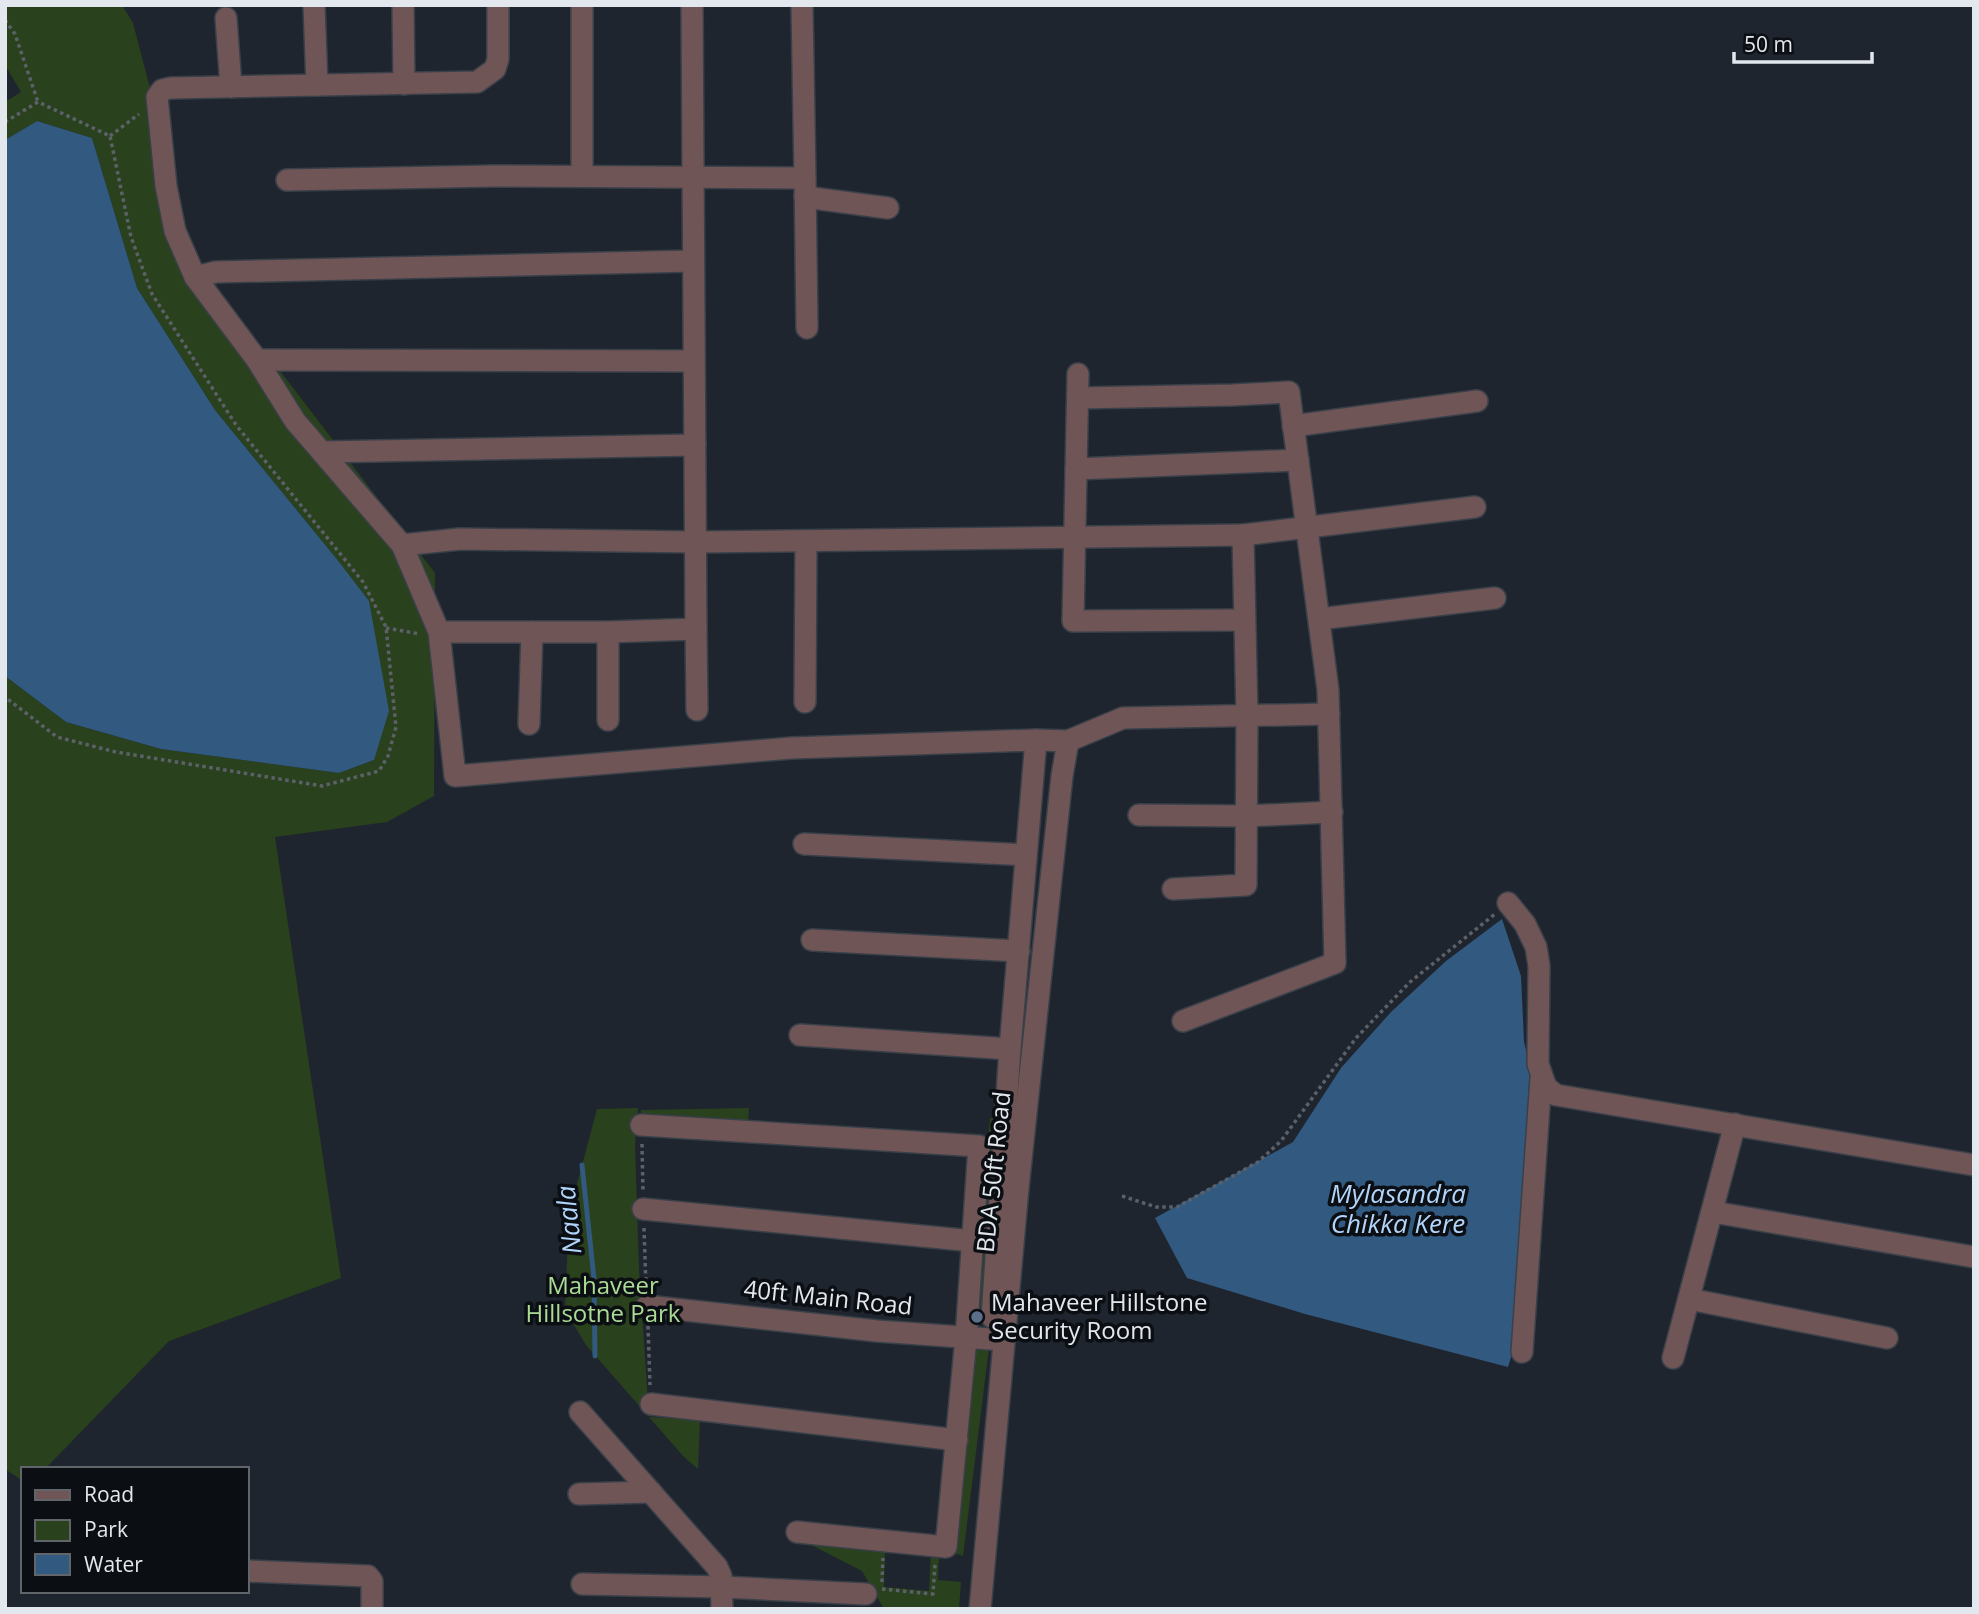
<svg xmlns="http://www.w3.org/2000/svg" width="1979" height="1614" viewBox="0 0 1979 1614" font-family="'Open Sans',sans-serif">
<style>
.green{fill:#29411c}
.water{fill:#32597f}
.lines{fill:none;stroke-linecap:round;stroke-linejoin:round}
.stream{stroke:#32597f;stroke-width:5}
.minor-casing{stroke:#3a4049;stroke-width:24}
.path{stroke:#5c6169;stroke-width:3.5;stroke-dasharray:3.5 3.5;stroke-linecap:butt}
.minor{stroke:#6f5555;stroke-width:21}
.service-dot{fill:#5c6f8a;stroke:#0b0e12;stroke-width:2.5}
.labels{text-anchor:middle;stroke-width:7;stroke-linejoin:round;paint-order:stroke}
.street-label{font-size:24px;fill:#e3e7ee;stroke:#0b0e12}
.park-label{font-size:24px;fill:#abdb95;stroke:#0b0e12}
.poi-label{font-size:24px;fill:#e3e7ee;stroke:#0b0e12;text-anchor:start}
.water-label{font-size:26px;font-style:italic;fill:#b1d4f9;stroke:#0b0e12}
</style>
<rect width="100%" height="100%" fill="#1f252e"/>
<g class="green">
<path d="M5 5H122L133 23 195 260 435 573 434 796 387 822 275 837 341 1278 169 1341 45 1469H23V1481L5 1469V676L66 722 161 749 339 773 374 760 369 601 340 563 215 410 137 288 92 138 37 121 5 140V102L21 92 5 65Z"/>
<path d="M638 1108 635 1145 639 1269 649 1417 700 1420 698 1469 684 1457 586 1345 565 1310 569 1214 597 1109Z"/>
<path d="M749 1108 748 1126 641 1125V1110Z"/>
<path d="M990 1118H1001L984 1311H971Z"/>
<path d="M966 1338 990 1340 963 1556 951 1552Z"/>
<path d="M784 1531 884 1542 885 1552 884 1587 929 1591 931 1553H939L938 1580 961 1582 959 1609H884L862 1571Z"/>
</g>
<g class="water">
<path d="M37 121 92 138 137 288 215 410 340 563 369 601 389 711 374 760 339 773 161 749 66 722 5 676V140Z"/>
<path d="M1502 919 1521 976 1524 1041 1535 1093 1525 1312 1508 1367 1305 1314 1187 1278 1155 1218 1293 1142 1341 1068 1391 1012 1446 961Z"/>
</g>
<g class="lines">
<path class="stream" d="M582 1165 594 1279 595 1356"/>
<g class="minor-casing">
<g id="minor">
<path d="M314 5 317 85"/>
<path d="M403 5 404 84"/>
<path d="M498 5V59L495 69 477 82 171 88 162 90 157 97 166 186 175 231 195 277 257 360 295 421 402 545 439 632 455 776 791 748 1036 740 1068 741 1123 718 1329 714"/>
<path d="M582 5V176"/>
<path d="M226 18 231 87"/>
<path d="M805 178 807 328"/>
<path d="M287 180 494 176 805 178 802 5"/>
<path d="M805 197 888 208"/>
<path d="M195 277 216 272 693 261"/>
<path d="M257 360 693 361"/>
<path d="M1078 374 1073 621 1244 620"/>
<path d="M1078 398 1232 395 1289 392 1328 690 1335 963 1183 1021"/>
<path d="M1293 426 1477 401"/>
<path d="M322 452 695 445"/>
<path d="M1076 469 1298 460"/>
<path d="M1243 535 1475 507"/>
<path d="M402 545 460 539 697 542 1243 535 1247 716 1246 885 1173 889"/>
<path d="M1319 619 1495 598"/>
<path d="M696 629 697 710"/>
<path d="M439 632H608L696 629 692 5"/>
<path d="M805 702 806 541"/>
<path d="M608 720V632"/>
<path d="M529 724 532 632"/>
<path d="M1139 815 1247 816 1332 812"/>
<path d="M804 844 1026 855"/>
<path d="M1508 903 1525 924 1536 947 1539 966 1538 1064 1546 1087 1556 1095 1974 1165"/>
<path d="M812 940 1019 951"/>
<path d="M800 1035 1010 1049"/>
<path d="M641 1125 979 1146 966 1338 946 1547 797 1532"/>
<path d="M643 1209 973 1241"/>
<path d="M1713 1212 1974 1257"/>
<path d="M1689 1299 1887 1338"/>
<path d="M647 1306 877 1331 1004 1340"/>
<path d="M992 1317 1010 1049 1036 740"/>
<path d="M1522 1352 1541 1078"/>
<path d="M1673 1358 1735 1124"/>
<path d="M651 1404 957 1440"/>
<path d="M580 1412 717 1567 721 1576 722 1609"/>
<path d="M579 1494 651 1492"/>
<path d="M247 1571 368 1576 372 1581V1609"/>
<path d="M582 1584 722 1587 866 1594"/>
<path d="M980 1609 1018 1188 1062 776 1068 741"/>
</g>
</g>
<g class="path">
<path d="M5 20 15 34 38 102"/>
<path d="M5 122 38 102 110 136 131 237 152 294 236 425 363 582 386 627 396 727 388 756 379 771 322 786 116 752 57 737 5 697"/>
<path d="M110 136 139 114"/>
<path d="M386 628 420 634"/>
<path d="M642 1144 643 1192"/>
<path d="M1122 1196 1156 1207H1177L1258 1162 1281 1141 1356 1038 1410 982 1495 914"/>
<path d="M644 1228 646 1287"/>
<path d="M648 1326 650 1385"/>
<path d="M882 1582 883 1558"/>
<path d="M882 1589 933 1594 935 1564"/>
</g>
<use href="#minor" class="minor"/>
</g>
<circle class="service-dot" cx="977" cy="1317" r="7"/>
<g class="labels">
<g class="street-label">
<text transform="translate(994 1172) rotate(-84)" y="8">BDA 50ft Road</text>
<text transform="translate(828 1298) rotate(6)" y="8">40ft Main Road</text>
</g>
<g class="park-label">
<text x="603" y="1294">Mahaveer<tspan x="603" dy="28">Hillsotne Park</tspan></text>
</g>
<g class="poi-label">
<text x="991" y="1311">Mahaveer Hillstone<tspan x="991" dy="28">Security Room</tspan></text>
</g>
<g class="water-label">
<text x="1398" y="1203">Mylasandra<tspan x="1398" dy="30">Chikka Kere</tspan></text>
<text transform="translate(569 1220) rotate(-96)" y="9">Naala</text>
</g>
</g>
<rect width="1979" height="1614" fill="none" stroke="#e3e7ee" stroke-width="14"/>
<rect x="21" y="1467" width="228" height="126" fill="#0b0e12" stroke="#61656a" stroke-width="2"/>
<rect x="35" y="1490" width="35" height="10" fill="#6f5555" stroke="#61656a" stroke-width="2"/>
<text x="84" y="1502" font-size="21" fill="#e3e7ee">Road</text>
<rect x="35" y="1520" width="35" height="21" fill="#29411c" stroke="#61656a" stroke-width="2"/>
<text x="84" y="1537" font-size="21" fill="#e3e7ee">Park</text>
<rect x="35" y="1554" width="35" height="21" fill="#32597f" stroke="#61656a" stroke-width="2"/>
<text x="84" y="1572" font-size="21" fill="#e3e7ee">Water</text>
<path d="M1734 52v10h138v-10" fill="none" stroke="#e3e7ee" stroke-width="3.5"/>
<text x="1744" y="52" font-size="21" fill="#e3e7ee" stroke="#0b0e12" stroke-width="5" paint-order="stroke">50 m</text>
</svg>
